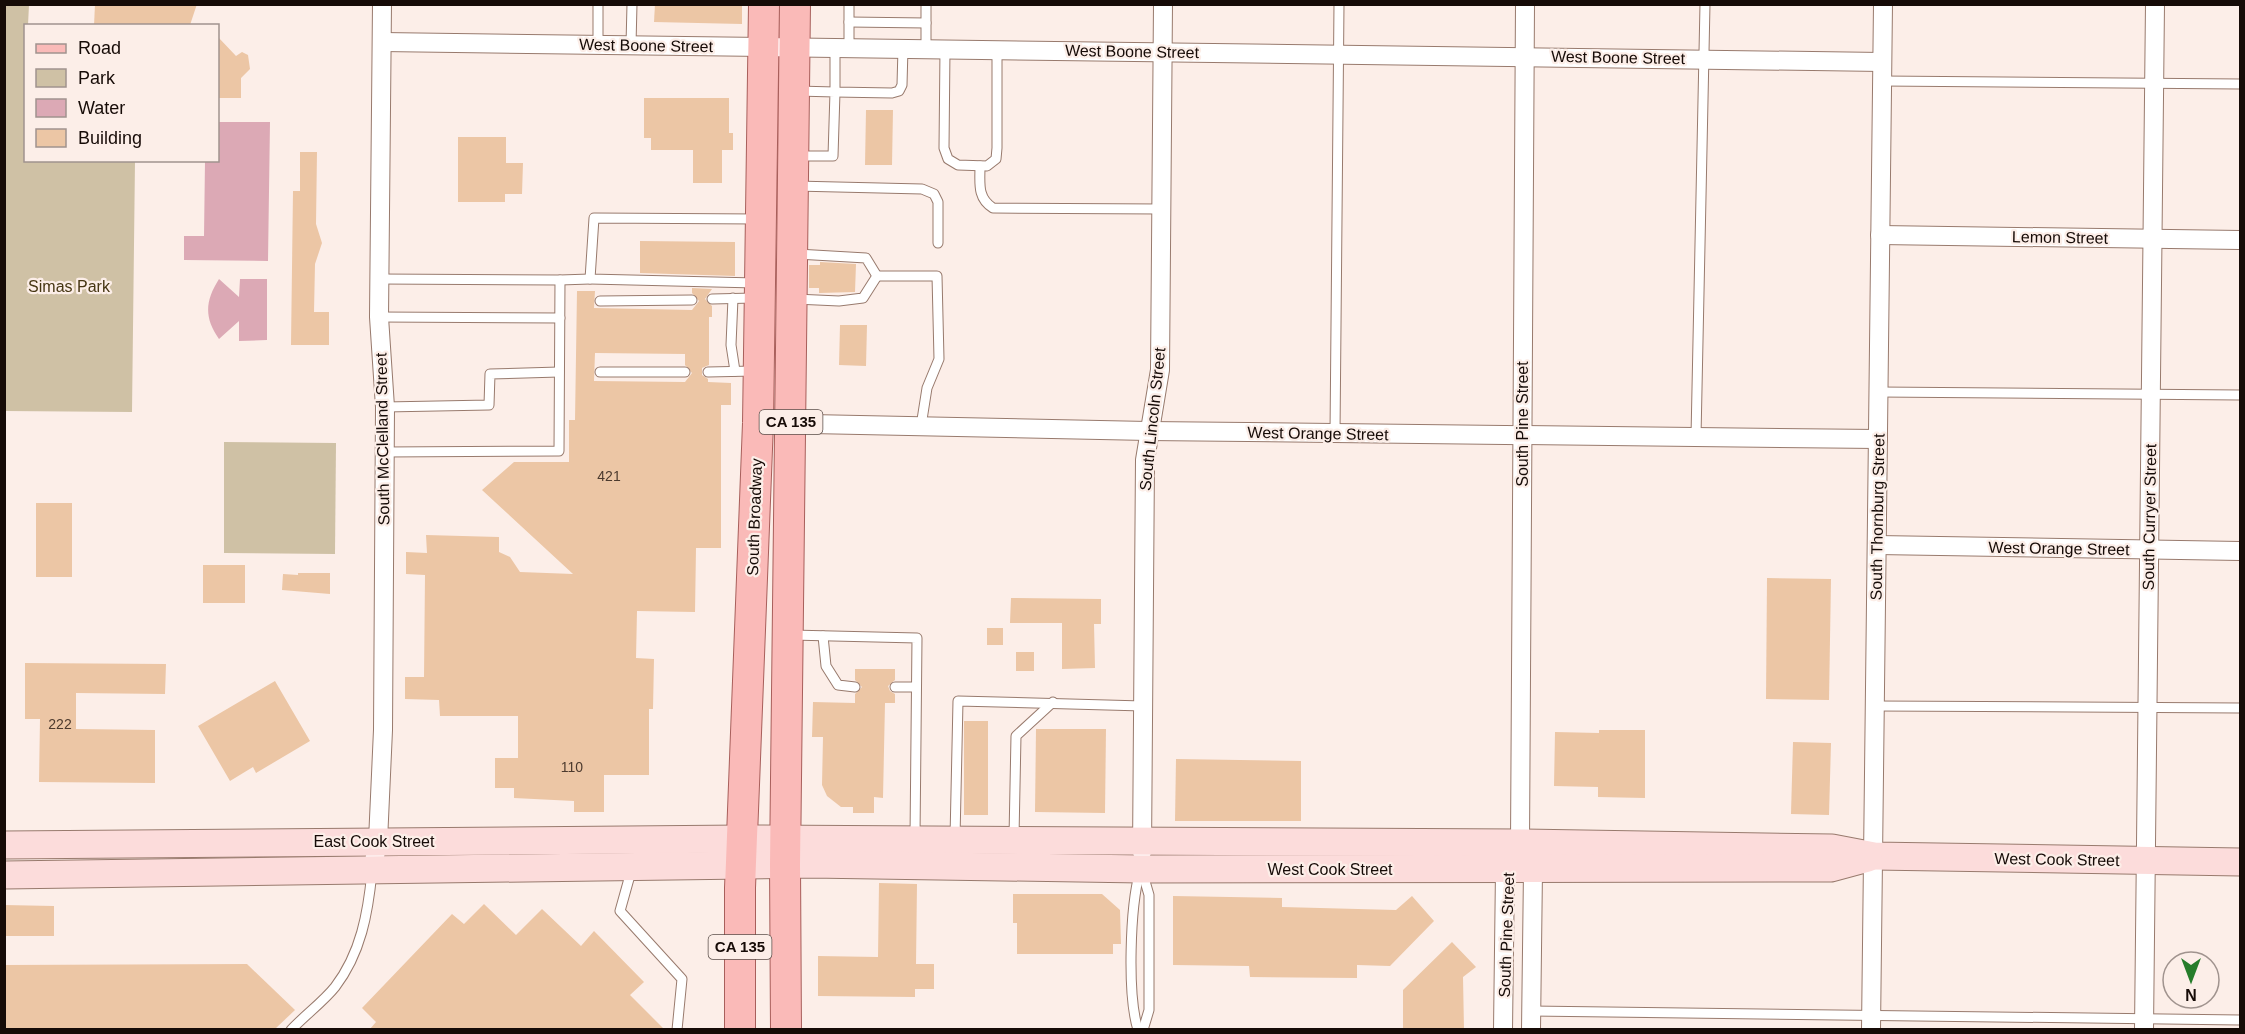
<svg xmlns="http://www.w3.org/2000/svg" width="2245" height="1034" viewBox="0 0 2245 1034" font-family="Helvetica,sans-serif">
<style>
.green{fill:#cfc1a5}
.water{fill:#dca9b5}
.building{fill:#ecc6a5;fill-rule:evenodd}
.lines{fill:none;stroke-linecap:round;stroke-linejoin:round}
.lane-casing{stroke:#987a6d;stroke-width:11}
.street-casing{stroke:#987a6d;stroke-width:20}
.secondary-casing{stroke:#987a6d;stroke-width:29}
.primary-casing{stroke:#a85f5b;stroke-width:32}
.lane{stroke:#fff;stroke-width:9}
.street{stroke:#fff;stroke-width:18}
.secondary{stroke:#fcdcdb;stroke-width:27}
.primary{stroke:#fabab8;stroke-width:30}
.labels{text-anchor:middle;stroke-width:4.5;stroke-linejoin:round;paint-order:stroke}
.number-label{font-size:14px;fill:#4c3a2e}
.shield{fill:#fceee8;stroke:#5b4f4a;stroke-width:1.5}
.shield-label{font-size:15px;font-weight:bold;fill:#160b07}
.street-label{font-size:16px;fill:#160b07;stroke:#fceee8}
.park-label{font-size:16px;fill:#463613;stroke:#fceee8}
</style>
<rect width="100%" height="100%" fill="#fceee8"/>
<g class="green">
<path d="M5 4 29 5 28 25 26 26V160L135 161 132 412 5 411Z"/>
<path d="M224 442 336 443 335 554 224 553Z"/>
</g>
<g class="water">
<path d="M218 122H270L268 261 184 260V236H204L205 161 218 160Z"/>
<path d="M219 279 239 297 240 279H267V340L239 341V321L219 339C204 318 205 301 219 279Z"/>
</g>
<g class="building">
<path d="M95 4H197L190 25 94 26Z"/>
<path d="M655 4H742V24L654 22Z"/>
<path d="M218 37 236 56 242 52 248 55 250 69 241 78V98H218Z"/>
<path d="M644 98H729V133H733V150H722V183H693V150H651V138H644Z"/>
<path d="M866 110H893L892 165H865Z"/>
<path d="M458 137H506V163H523L522 194H505V202H458Z"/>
<path d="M300 152H317L316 224 322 243 315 264 314 312H329V345H291L293 191H300Z"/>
<path d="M640 241 735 242V276L640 273Z"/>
<path d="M820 262 856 264 855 292 819 293V288H809V265H820Z"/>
<path d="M692 288 712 289 705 299 712 306V317H709V365L702 368V375L708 379V382L731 383V405H721V548H696L695 612 637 611 636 658 654 659 653 709H649V775H604V812H574V801L514 798V788H495V758H518V716H440L439 700 405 699V677H424L425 575 406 574V552L427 553 426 535 499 537V552L510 557 520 572 573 574 482 490 514 462H569V420H575L577 291H595L594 308 692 310 699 301 692 293ZM595 353 685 354V365L692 373 685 382 594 381Z"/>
<path d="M840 325H867L866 366 839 365Z"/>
<rect x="36" y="503" width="36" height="74"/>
<rect x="203" y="565" width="42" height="38"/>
<path d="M298 573H330V594L282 590 283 574 298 575Z"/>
<path d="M1767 578 1831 579 1829 700 1766 699Z"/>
<path d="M1011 598 1101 599V624H1094L1095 668 1062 669V623H1010Z"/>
<rect x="987" y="628" width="16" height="17"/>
<rect x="1016" y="652" width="18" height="19"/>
<path d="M25 663 166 664 165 694 76 693V729L155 730V783L39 782 40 719H25Z"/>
<path d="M855 669H895V680L888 686 890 691 895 694V703H885L883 798 874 797V813H853V807H841L827 796 822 785 823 737H812L813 702 855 703V694L862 687 855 680Z"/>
<path d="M275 681 310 741 256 773 253 767 230 781 198 726Z"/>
<rect x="964" y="721" width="24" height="94"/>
<path d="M1036 729H1106L1105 813 1035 812Z"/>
<path d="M1599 730H1645V798L1598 797V787L1554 786 1555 732 1599 733Z"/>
<path d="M1793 742 1831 743 1829 815 1791 814Z"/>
<path d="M1176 759 1301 761V821H1175Z"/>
<path d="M879 883 917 884 916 964H934V989H915V997L818 996V956L878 957Z"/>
<path d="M1013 894H1102L1120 910 1121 944H1113V954H1017V923H1013Z"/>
<path d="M1173 896 1282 898V907L1396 910 1412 896 1434 921 1390 966 1357 965V978L1250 977 1249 966 1173 965Z"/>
<path d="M484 904 516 935 542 909 581 946 594 931 644 982 630 995 664 1029H370L376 1022 362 1008 452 914 464 924Z"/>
<path d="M4 905 54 906V936H4Z"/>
<path d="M1452 942 1476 967 1463 977 1464 1029H1403V990Z"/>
<path d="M247 964 295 1010 275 1029H4V965Z"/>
</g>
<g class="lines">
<g class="lane-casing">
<g id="lane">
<path d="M849 22 926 23"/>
<path d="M598 44V4"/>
<path d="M631 45 632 4"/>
<path d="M835 48V92L892 93 899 91 902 85 903 48"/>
<path d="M849 48V4"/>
<path d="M926 49V4"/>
<path d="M945 49 944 148 948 159 958 165 987 166 996 159 997 148V49"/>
<path d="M1882 81 2240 84"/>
<path d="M796 156H833L835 92 797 91"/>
<path d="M980 166C980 183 977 198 993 208L1161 209"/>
<path d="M795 186 922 189 934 194 938 202V243"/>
<path d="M797 254 866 258 877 276"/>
<path d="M877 276H937L939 359 927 388 921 426"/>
<path d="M379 279 560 280 559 451 385 452"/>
<path d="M560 280 590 279"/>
<path d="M756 283 590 279 594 218 758 219"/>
<path d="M733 298 731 345 735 371"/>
<path d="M712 299 754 298"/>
<path d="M795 299 839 301 863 298 877 276"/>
<path d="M600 301 692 300"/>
<path d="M379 317 560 318"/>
<path d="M600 372H685"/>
<path d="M708 372 754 371"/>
<path d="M1879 392 2240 395"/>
<path d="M385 407 489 405 490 374 559 372"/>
<path d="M1335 433 1339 4"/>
<path d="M1696 437 1705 4"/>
<path d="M791 635 917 638 915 837"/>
<path d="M823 636 826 666 838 685 855 687"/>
<path d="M895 687H916"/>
<path d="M1875 706 2240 708"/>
<path d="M1014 837 1016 736 1053 702"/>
<path d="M955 838 958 701 1143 706"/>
<path d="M632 868 620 911 682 979 677 1030"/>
<path d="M1142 871 1149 895V1010L1143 1030"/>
<path d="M1531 1011 2240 1020"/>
<path d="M291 1030C305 1015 323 1002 335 987 361 953 368 913 372 872"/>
<path d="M1138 1030C1127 994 1130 907 1140 871"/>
</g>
</g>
<g class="street-casing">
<g id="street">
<path d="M1525 4 1520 843 1533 870 1531 1030"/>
<path d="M382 42 1882 62"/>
<path d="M1880 235 2240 240"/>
<path d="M758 423 1148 431 1878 439"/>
<path d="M1877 545 2240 551"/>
<path d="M1142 852 1145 460 1160 370 1163 4"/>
<path d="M372 872 378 841 383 730 385 407 379 317 382 4"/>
<path d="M1503 1030 1505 870 1511 860"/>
<path d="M1871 1030 1883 4"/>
<path d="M2144 1030 2155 4"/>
</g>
</g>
<g class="secondary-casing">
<g id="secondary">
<path d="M4 845 743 839 1520 843 1832 848 1874 856 2240 862"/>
<path d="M4 875 811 864 1141 869 1831 868 1868 858"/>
</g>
</g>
<g class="primary-casing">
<g id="primary">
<path d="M740 1030V888L758 423 764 4"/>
<path d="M786 1030 785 865 795 4"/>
</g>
</g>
<use href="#lane" class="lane"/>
<use href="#street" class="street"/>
<use href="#secondary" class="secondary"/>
<use href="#primary" class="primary"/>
</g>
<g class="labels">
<g class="number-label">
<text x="609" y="481">421</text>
<text x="60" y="729">222</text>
<text x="572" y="772">110</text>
</g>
<g class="shield">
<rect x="759.5" y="410" width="63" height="24" rx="4.5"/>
<rect x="708.5" y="935" width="63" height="24" rx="4.5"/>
</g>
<g class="shield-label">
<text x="791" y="427">CA 135</text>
<text x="740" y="952">CA 135</text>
</g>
<g class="street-label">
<text transform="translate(646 45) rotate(1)" y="6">West Boone Street</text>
<text transform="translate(1132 51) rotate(1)" y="6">West Boone Street</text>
<text transform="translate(1618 57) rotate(1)" y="6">West Boone Street</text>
<text transform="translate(2060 237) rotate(1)" y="6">Lemon Street</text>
<text transform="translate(1152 419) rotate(-84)" y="6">South Lincoln Street</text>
<text transform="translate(1522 424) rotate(-90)" y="6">South Pine Street</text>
<text transform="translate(1318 433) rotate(1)" y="6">West Orange Street</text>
<text transform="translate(382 439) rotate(-91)" y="6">South McClelland Street</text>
<text transform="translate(754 517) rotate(-88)" y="6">South Broadway</text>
<text transform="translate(1877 517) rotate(-89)" y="6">South Thornburg Street</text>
<text transform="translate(2149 517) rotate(-89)" y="6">South Curryer Street</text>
<text transform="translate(2059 548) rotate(1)" y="6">West Orange Street</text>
<text x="374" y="847">East Cook Street</text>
<text transform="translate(2057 859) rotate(1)" y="6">West Cook Street</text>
<text x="1330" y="875">West Cook Street</text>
<text transform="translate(1506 935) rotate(-88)" y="6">South Pine Street</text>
</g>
<g class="park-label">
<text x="69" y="292">Simas Park</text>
</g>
</g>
<rect width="2245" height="1034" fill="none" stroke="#160b07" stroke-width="12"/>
<rect x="24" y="24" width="195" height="138" fill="#fceee8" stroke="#a0938e" stroke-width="1.5"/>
<rect x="36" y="44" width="30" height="9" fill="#fabab8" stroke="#a0938e" stroke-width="1.5"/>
<text x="78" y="54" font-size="18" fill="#160b07">Road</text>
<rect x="36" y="69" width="30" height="18" fill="#cfc1a5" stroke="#a0938e" stroke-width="1.5"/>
<text x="78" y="84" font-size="18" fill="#160b07">Park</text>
<rect x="36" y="99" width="30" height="18" fill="#dca9b5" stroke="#a0938e" stroke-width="1.5"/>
<text x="78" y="114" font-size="18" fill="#160b07">Water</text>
<rect x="36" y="129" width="30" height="18" fill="#ecc6a5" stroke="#a0938e" stroke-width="1.5"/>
<text x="78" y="144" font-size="18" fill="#160b07">Building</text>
<g transform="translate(2191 980) rotate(180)"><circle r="28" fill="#fceee8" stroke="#a0938e" stroke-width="1.5"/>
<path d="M0-4.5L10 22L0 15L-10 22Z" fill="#267d2b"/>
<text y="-9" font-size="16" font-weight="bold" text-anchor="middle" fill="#160b07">N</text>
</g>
</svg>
